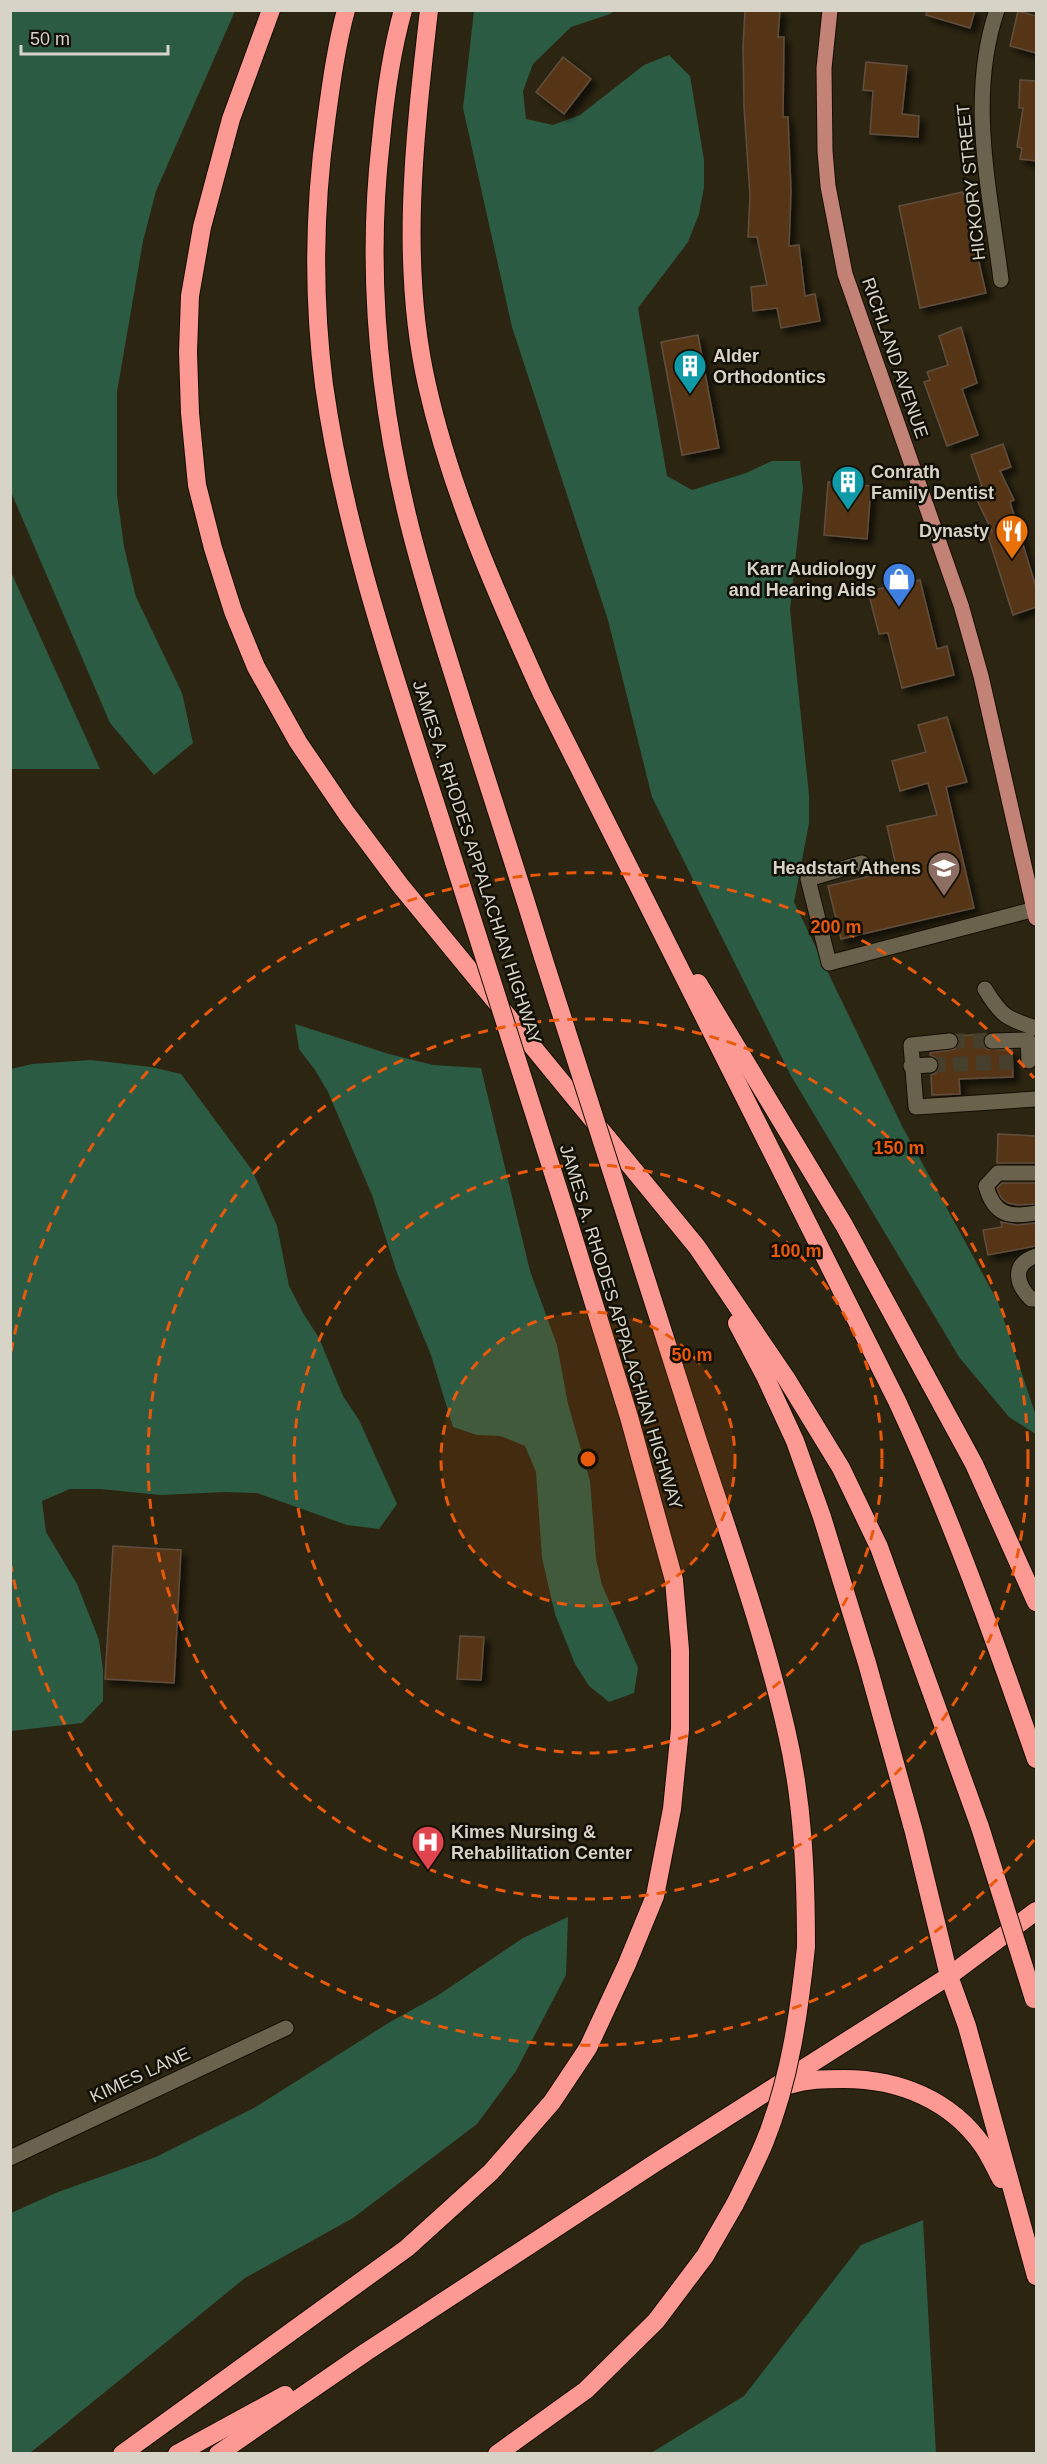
<svg xmlns="http://www.w3.org/2000/svg" width="1047" height="2464" viewBox="0 0 1047 2464" font-family="Arial,sans-serif">
<style>
.forest{fill:#2c5b44}
.building{fill:#563616;stroke:#604e3e;stroke-width:1.5;filter:url(#shadow)}
.lines{fill:none;stroke-linecap:round;stroke-linejoin:round}
.minor-tunnel{stroke:#463f2c;stroke-width:15;stroke-dasharray:15 8;stroke-linecap:butt}
.minor-casing{stroke:#140e00;stroke-width:17}
.major-casing{stroke:#140e00;stroke-width:17}
.highway-casing{stroke:#140e00;stroke-width:20}
.minor{stroke:#6a624c;stroke-width:15}
.major{stroke:#c28376;stroke-width:15}
.highway{stroke:#fc9992;stroke-width:18}
.highway-bridge-casing{stroke:#140e00;stroke-width:20;stroke-linecap:butt}
.highway-bridge{stroke:#fc9992;stroke-width:18}
.ring{fill:none;stroke:#e8590c;stroke-width:3;stroke-dasharray:10 8}
.labels{text-anchor:middle;stroke-width:5;stroke-linejoin:round;paint-order:stroke}
.street-label{font-size:18px;fill:#d7d3c7;stroke:#120f07}
.poi-label{font-size:18px;font-weight:bold;fill:#d7d3c7;stroke:#120f07;text-anchor:start}
.centre{fill:#e8590c;stroke:#120f07;stroke-width:3}
.ring-label{font-size:18px;text-anchor:middle;font-weight:bold;fill:#e8590c;stroke:#120f07;stroke-width:5;stroke-linejoin:round;paint-order:stroke}
</style>
<defs>
<filter id="shadow"><feDropShadow dx="5.5" dy="5.5" stdDeviation="3" flood-color="#0009"/></filter>
</defs>
<rect width="100%" height="100%" fill="#2c2511"/>
<g class="forest">
<path d="M10 11H235L156 191 143 241 117 392V495L124 547 136 597 182 693 193 743 154 775 110 723 11 492Z"/>
<path d="M474 11H614L610 14 571 27 533 64 523 91 526 119 553 125 580 115 644 65 669 55 690 76 704 160V187L699 214 688 242 638 308 667 476 692 490 746 473 772 461H800L803 488 790 610 809 795V823L794 902 902 1126 998 1302 1036 1416V1434L1009 1417 959 1357 790 1074 652 797 608 620 512 327 463 108Z"/>
<path d="M10 572H11L100 769H11Z"/>
<path d="M295 1024 389 1054 433 1065 481 1068 530 1271 557 1345 568 1404 590 1481 596 1559 602 1585 638 1668 634 1693 609 1702 589 1686 575 1664 555 1614 542 1558 536 1472 525 1446 501 1436 477 1435 453 1427 431 1355 397 1273 372 1195 328 1092 315 1070 299 1049Z"/>
<path d="M91 1060 151 1067 181 1074 252 1170 277 1226 289 1286 303 1313 319 1338 343 1396 359 1420 397 1504 379 1529 347 1525 257 1493 225 1492 161 1495 100 1489H70L42 1501 46 1532 77 1584 99 1640 103 1670V1701L82 1723 11 1731V1069L32 1064Z"/>
<path d="M568 1917 566 1975 516 2071 477 2124 353 2218 245 2278 30 2453H11V2213L58 2192 156 2157 254 2108 390 2022 437 1996 523 1938Z"/>
<path d="M923 2220 936 2453H651L744 2396 861 2245Z"/>
</g>
<g class="building">
<path d="M745 10H780L778 37H784L783 117H788L791 191 789 246 799 245 805 296 815 294 820 321 781 328 777 308 753 311 751 287 767 285 757 237H748L750 196 744 107 743 46Z"/>
<path d="M927 10H975L970 28 926 15Z"/>
<path d="M1018 11 1036 16V53L1010 46Z"/>
<path d="M563 57 591 79 564 114 536 92Z"/>
<path d="M866 62 907 66 902 114 919 116 918 137 870 134 873 91 863 90Z"/>
<path d="M1020 80 1036 81V161L1020 159 1022 148 1017 147 1023 108H1019Z"/>
<path d="M963 192 986 293 920 308 899 206Z"/>
<path d="M961 327 977 383 962 389 978 435 947 446 924 382 930 380 927 372 948 365 939 336Z"/>
<path d="M698 335 719 448 682 455 661 342Z"/>
<path d="M1003 444 1011 467 1000 471 1014 500 1010 502 1036 587V607L1013 615 987 533 992 531 972 490 982 486 971 455Z"/>
<path d="M828 482 871 486 867 539 824 535Z"/>
<path d="M920 580 937 649 947 646 954 675 902 688 888 633 879 634 868 591Z"/>
<path d="M947 717 967 782 946 787 974 908 841 939 828 886 897 870 887 826 937 815 928 783 900 791 892 761 926 752 918 725Z"/>
<path d="M985 1034 982 1042 987 1049 1012 1050 1013 1077 959 1079 960 1094 932 1095 931 1075 936 1073 940 1065 938 1059 930 1055V1053L955 1049 959 1044 958 1036Z"/>
<path d="M998 1134 1036 1136V1163H997Z"/>
<path d="M1002 1183H1036V1204L1018 1205 1008 1203 1001 1198 997 1188Z"/>
<path d="M1001 1222 1017 1225 1036 1223V1246L988 1255 983 1230 1002 1227Z"/>
<path d="M113 1546 181 1550 174 1683 105 1679Z"/>
<path d="M460 1636 484 1637 481 1680 457 1679Z"/>
</g>
<g class="lines">
<g class="minor-tunnel">
<path d="M950 1041H992"/>
<path d="M930 1065 1013 1062"/>
</g>
<g class="minor-casing">
<g id="minor">
<path d="M997 10C967 98 990 190 1001 280"/>
<path d="M862 863 808 879 829 963 1035 909"/>
<path d="M985 989C1001 1016 1007 1019 1036 1028"/>
<path d="M950 1041 911 1045 916 1107 1036 1099"/>
<path d="M992 1041 1028 1040 1029 1061"/>
<path d="M911 1066 930 1065"/>
<path d="M1036 1173H998L986 1186C994 1215 1009 1218 1036 1213"/>
<path d="M1036 1256C1012 1264 1015 1283 1031 1299H1036"/>
<path d="M10 2158 286 2028"/>
</g>
</g>
<g class="major-casing">
<path id="major" d="M830 10 824 68 825 151 828 186 845 274 961 605 981 676 1036 918"/>
</g>
<g class="highway-casing">
<g id="highway">
<path d="M271 10 231 119 202 227 190 296 188 352 190 413 197 485 213 548 233 611 256 667 298 742 347 814 400 885 697 1247 786 1378 841 1468 879 1547 980 1827"/>
<path d="M346 10C336 47 331 85 326 122 314 208 313 299 324 385 347 549 405 705 454 862"/>
<path d="M403 10C391 53 385 97 381 140 366 269 378 397 409 523 425 588 446 651 466 715 492 795 518 876 543 957"/>
<path d="M429 10C415 134 399 262 427 385 451 492 497 595 542 694L897 1401C951 1517 994 1638 1036 1759"/>
<path d="M698 983 844 1225 974 1464 1036 1602"/>
<path d="M737 1323 765 1376 795 1441 822 1517 867 1663 914 1832 949 1976 967 2026 1036 2276"/>
<path d="M687 1407C721 1514 761 1620 786 1729 803 1800 806 1874 806 1947"/>
<path d="M789 2085C808 2079 824 2079 844 2079 899 2079 951 2100 983 2146 990 2156 995 2168 1001 2179"/>
<path d="M122 2454 407 2248 491 2172 552 2102 588 2048 627 1964 655 1896 672 1809 680 1729V1650L674 1580 629 1417 568 1220"/>
<path d="M177 2454 285 2395"/>
<path d="M218 2454 366 2352 655 2163 949 1976 1036 1911"/>
<path d="M497 2454 586 2390 656 2321 705 2256 735 2204"/>
</g>
</g>
<use href="#minor" class="minor"/>
<use href="#major" class="major"/>
<use href="#highway" class="highway"/>
<g class="highway-bridge-casing">
<g id="highway-bridge">
<path d="M454 862 568 1220"/>
<path d="M543 957 687 1407"/>
<path d="M980 1827 1034 1999"/>
<path d="M735 2204C745 2184 756 2163 765 2141 790 2079 799 2013 806 1947"/>
</g>
</g>
<use href="#highway-bridge" class="highway-bridge"/>
</g>
<circle cx="588" cy="1459" r="147" fill="#e8590c" fill-opacity=".12"/>
<g class="ring">
<circle cx="588" cy="1459" r="147"/>
<circle cx="588" cy="1459" r="294"/>
<circle cx="588" cy="1459" r="440"/>
<path d="M1034 1840A587 587 0 0 1 11 1566M11 1352A587 587 0 0 1 1034 1078"/>
</g>
<defs>
<g id="building-pin" transform="scale(1.725)"><path d="M0 17L-7.5 6A9.5 9.5 0 1 1 7.5 6Z" fill="#0f9aa8" stroke="#120f07"/><path d="M-4-6H4V6H1V3H-1V6H-4ZM-2.5-4.3h1.7v1.8h-1.7ZM.8-4.3h1.7v1.8H.8ZM-2.5-1h1.7V.8h-1.7ZM.8-1h1.7V.8H.8Z" fill="#fff"/></g>
<g id="restaurant-pin" transform="scale(1.725)"><path d="M0 17L-7.5 6A9.5 9.5 0 1 1 7.5 6Z" fill="#e8710a" stroke="#120f07"/><path d="M-5-6h1v4h1v-4h1v4h1v-4h1v5L-1.5 .5V6h-2V.5L-5-1ZM5-6V6H3V1.5H1.5Q1.5-4 5-6Z" fill="#fff"/></g>
<g id="shop-pin" transform="scale(1.725)"><path d="M0 17L-7.5 6A9.5 9.5 0 1 1 7.5 6Z" fill="#3f7fe0" stroke="#120f07"/><path d="M-5-2.5h2.3a2.7 3.5 0 0 1 5.4 0H5L5.5 6h-11ZM-1.5-2.5h3a1.5 2.3 0 0 0-3 0Z" fill="#fff"/></g>
<g id="school-pin" transform="scale(1.725)"><path d="M0 17L-7.5 6A9.5 9.5 0 1 1 7.5 6Z" fill="#8d6e63" stroke="#120f07"/><path d="M0-5L7-2L0 1L-7-2ZM-4 1L0 2.5L4 1V4Q0 6-4 4Z" fill="#fff"/></g>
<g id="hospital-pin" transform="scale(1.725)"><path d="M0 17L-7.5 6A9.5 9.5 0 1 1 7.5 6Z" fill="#e0444e" stroke="#120f07"/><path d="M-5-5h3v3.5h4V-5h3V5h-3V1.5h-4V5h-3Z" fill="#fff"/></g>
</defs>
<g fill-rule="evenodd">
<use href="#building-pin" x="690" y="366"/>
<use href="#building-pin" x="848" y="482"/>
<use href="#restaurant-pin" x="1012" y="531"/>
<use href="#shop-pin" x="899" y="579"/>
<use href="#school-pin" x="944" y="868"/>
<use href="#hospital-pin" x="428" y="1842"/>
</g>
<g class="labels">
<g class="street-label">
<text transform="translate(971 182) rotate(-96)" y="6">HICKORY STREET</text>
<text transform="translate(895 358) rotate(71)" y="6">RICHLAND AVENUE</text>
<text transform="translate(477 862) rotate(72)" y="6">JAMES A. RHODES APPALACHIAN HIGHWAY</text>
<text transform="translate(621 1327) rotate(73)" y="6">JAMES A. RHODES APPALACHIAN HIGHWAY</text>
<text transform="translate(140 2075) rotate(-25)" y="6">KIMES LANE</text>
</g>
<g class="poi-label">
<text x="713" y="362">Alder<tspan x="713" dy="21">Orthodontics</tspan></text>
<text x="871" y="478">Conrath<tspan x="871" dy="21">Family Dentist</tspan></text>
<text x="989" y="537" text-anchor="end">Dynasty</text>
<text x="876" y="575" text-anchor="end">Karr Audiology<tspan x="876" dy="21">and Hearing Aids</tspan></text>
<text x="921" y="874" text-anchor="end">Headstart Athens</text>
<text x="451" y="1838">Kimes Nursing &amp;<tspan x="451" dy="21">Rehabilitation Center</tspan></text>
</g>
</g>
<circle cx="588" cy="1459" r="9" class="centre"/>
<g class="ring-label">
<text x="836" y="933">200 m</text>
<text x="899" y="1154">150 m</text>
<text x="796" y="1257">100 m</text>
<text x="692" y="1361">50 m</text>
</g>
<rect width="1047" height="2464" fill="none" stroke="#d7d3c7" stroke-width="24"/>
<path d="M21 45v9h147v-9" fill="none" stroke="#d7d3c7" stroke-width="3"/>
<text x="30" y="45" font-size="18" fill="#d7d3c7" stroke="#120f07" stroke-width="4.5" paint-order="stroke">50 m</text>
</svg>
